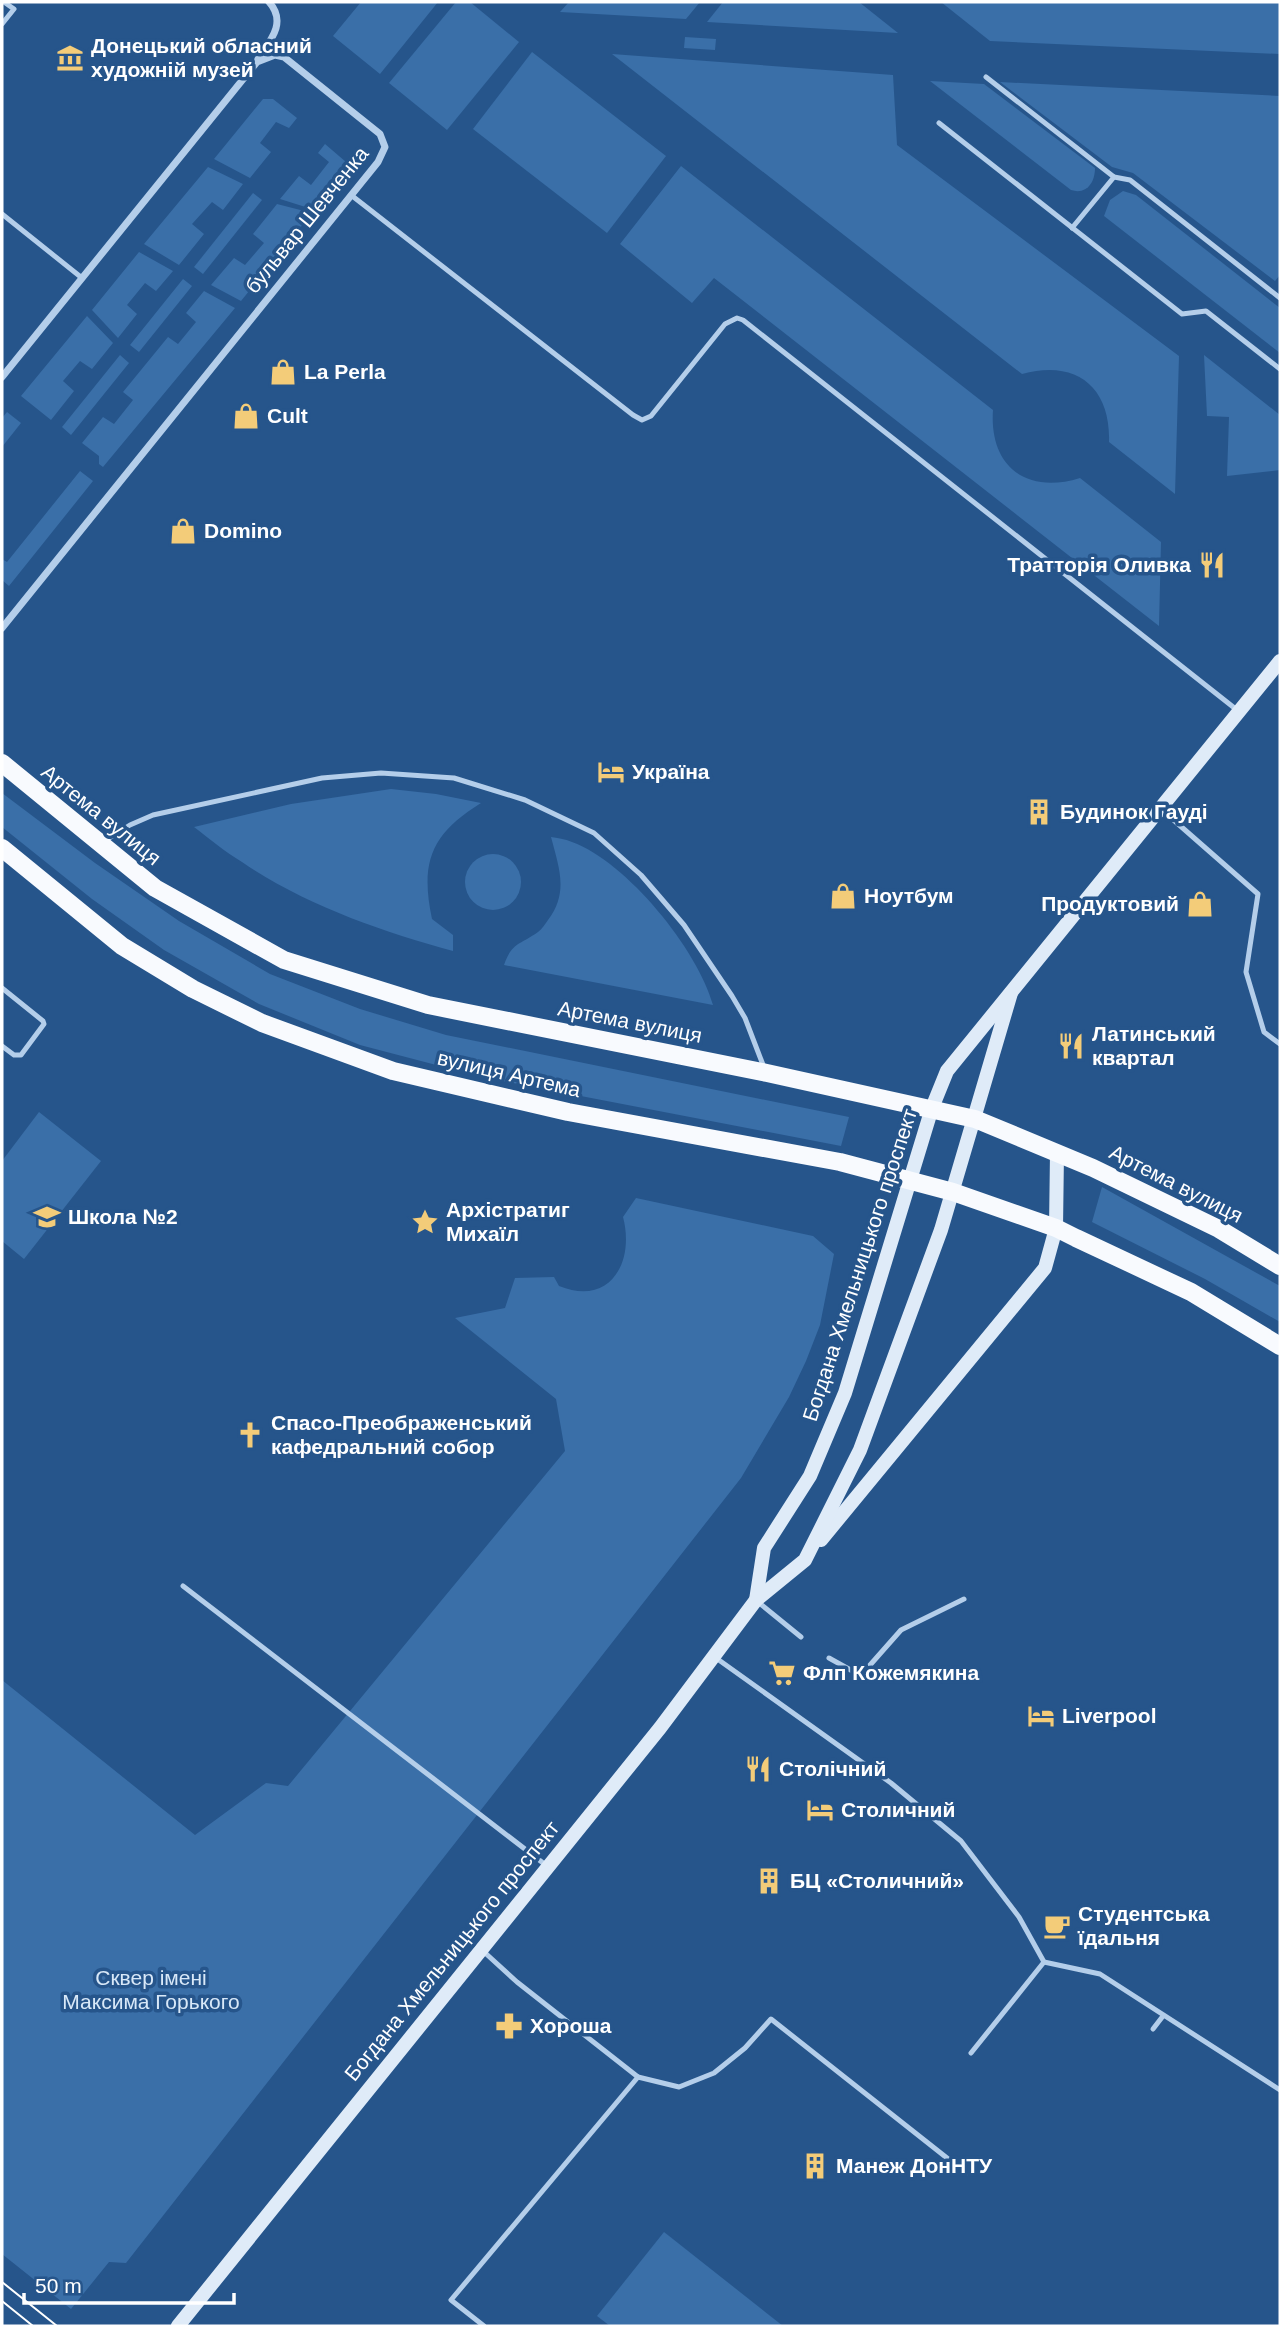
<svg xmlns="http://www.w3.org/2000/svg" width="1282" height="2328" viewBox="0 0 1282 2328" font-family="Helvetica,sans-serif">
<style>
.green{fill:#3a6fa8}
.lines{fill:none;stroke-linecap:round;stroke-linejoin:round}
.service{stroke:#b4ceea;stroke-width:5}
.minor{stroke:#b4ceea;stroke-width:7}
.secondary{stroke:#dfebf8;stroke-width:14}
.primary{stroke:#f8fafe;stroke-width:18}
.tram{stroke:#fff;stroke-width:2}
.labels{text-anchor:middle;stroke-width:7;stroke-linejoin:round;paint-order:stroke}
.poi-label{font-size:21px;font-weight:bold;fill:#fff;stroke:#26558b;text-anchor:start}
.street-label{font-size:21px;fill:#fff;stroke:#26558b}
.park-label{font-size:21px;fill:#d8e8f8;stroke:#26558b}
</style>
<rect width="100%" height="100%" fill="#26558b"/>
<g class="green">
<path d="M361 2H438L380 74 333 36Z"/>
<path d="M456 2H470L519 42 447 130 389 83Z"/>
<path d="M569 2H700L686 19 560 12Z"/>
<path d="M723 2H859L898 33 707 22Z"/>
<path d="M941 2H1280V54L990 41Z"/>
<path d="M685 37 716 39 715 50 684 48Z"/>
<path d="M532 52 666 156 607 233 473 129Z"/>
<path d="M612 54 893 75 897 145 1179 356 1175 494 1109 442C1111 386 1075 359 1022 374Z"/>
<path d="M930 81 984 84 1095 168C1095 183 1086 195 1071 190Z"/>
<path d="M1000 82 1280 96V275L1275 281 1133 173 1112 167Z"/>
<path d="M263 99H273L297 118 289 128 276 122 260 143 271 152 250 178 214 159Z"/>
<path d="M325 144 346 162V172L315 210 280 199 299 176 311 185 329 162 318 153Z"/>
<path d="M681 166 993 410C989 466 1026 495 1080 478L1161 542 1159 626 714 278 692 303 620 244Z"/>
<path d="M208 167 243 184 223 210 212 202 192 224 204 234 179 265 144 244Z"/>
<path d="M1123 191 1136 195 1280 308V353L1104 216 1110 200Z"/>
<path d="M253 193 262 200 203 274 194 267Z"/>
<path d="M277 204 312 213 241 301 211 285 234 258 245 265 264 243 253 234Z"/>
<path d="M139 252 173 271 156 291 145 283 127 305 137 314 118 338 92 310Z"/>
<path d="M183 279 192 286 139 352 130 345Z"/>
<path d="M204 291 235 308 103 467 99 464V456L82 443 103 417 114 424 133 400 123 392 168 337 178 344 196 322 186 313Z"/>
<path d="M87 316 113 343 92 369 80 361 63 381 74 391 51 420 21 396Z"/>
<path d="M120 355 129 363 71 435 62 427Z"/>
<path d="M1204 355 1280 415V470L1227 476 1229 417 1207 416Z"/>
<path d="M7 412 21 423 2 447V418Z"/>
<path d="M80 471 93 481 9 586 2 580V559L7 562Z"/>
<path d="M391 789 436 794 481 803C431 834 420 862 432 919L453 935V951C381 931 305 905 242 862 225 852 210 839 194 827L291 804Z"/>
<path d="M2 793 95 863 179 921 270 974 360 1009 446 1035 849 1117 841 1146 482 1077 360 1045 259 1004 164 950 92 899 2 827Z"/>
<path d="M551 837C557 838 565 839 572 842 627 862 698 950 713 1005L504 965C512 942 520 945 538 932 542 929 545 924 548 920 569 892 559 868 551 837Z"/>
<circle cx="493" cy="882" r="28"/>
<path d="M39 1112 101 1161 24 1259 2 1241V1161Z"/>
<path d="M1102 1187 1280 1286V1322L1205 1279 1092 1222Z"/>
<path d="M636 1198 813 1236 834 1254 820 1325 806 1361 789 1397 741 1478 126 2263 109 2262 71 2309 2 2254V1680L195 1835 266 1783 288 1786 565 1451 556 1399 455 1318 505 1308 515 1278 554 1277 559 1286C610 1307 635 1262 623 1217Z"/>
<path d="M664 2232 783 2326H610L597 2316Z"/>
</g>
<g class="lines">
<g class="service">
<path d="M2 24 14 9 4 2"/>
<path d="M986 77 1114 177 1130 180 1280 298"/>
<path d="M939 123 1182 314 1206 311 1280 369"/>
<path d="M351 195 633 415 642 420 651 416 725 324 737 318 743 320 1237 710"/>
<path d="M2 214 82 278"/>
<path d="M1072 228 1114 177"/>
<path d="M1161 809 1258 894 1246 972 1264 1032 1280 1044"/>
<path d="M103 842 130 825 153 815 322 778 381 773 454 778 525 800 594 833 641 875 684 925 732 996 745 1018 765 1070"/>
<path d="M2 988 43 1021 44 1024 21 1055H14L2 1046"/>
<path d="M183 1586 547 1866"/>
<path d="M758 1602 801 1637"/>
<path d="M716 1658 891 1783 961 1841 1019 1917 1044 1962 1100 1974 1280 2090"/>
<path d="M829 1658 856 1673H863L901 1630 964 1599"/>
<path d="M483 1951 517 1982 638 2077 679 2087 714 2073 745 2048 771 2019 966 2173"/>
<path d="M1153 2029 1163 2016"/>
<path d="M971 2053 1044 1962"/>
<path d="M484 2326 451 2300 638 2077"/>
</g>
<g class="minor">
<path d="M258 59C271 40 287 22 269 2"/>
<path d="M2 377 257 62 275 55 284 57 380 134 385 147 378 162 2 628"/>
</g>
<g class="secondary">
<path d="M821 1540 1045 1268 1056 1228 1057 1153"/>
<path d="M756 1600 764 1548 810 1476 845 1393 932 1108 947 1071 1280 661"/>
<path d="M178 2326 660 1728 756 1600 805 1560 860 1450 941 1230 1011 993"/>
</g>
<g class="primary">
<path d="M2 763 155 888 284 960 428 1005 767 1073 975 1119 1093 1168 1219 1229 1280 1266"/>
<path d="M2 848 122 946 193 989 262 1023 393 1071 568 1112 840 1162 953 1192 1056 1228 1076 1238 1191 1292 1280 1346"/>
</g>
<g class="tram">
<path d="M2 2282 57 2326"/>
<path d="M2 2301 33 2326"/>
</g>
</g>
<defs>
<g id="museum-bare" transform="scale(2.1)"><path d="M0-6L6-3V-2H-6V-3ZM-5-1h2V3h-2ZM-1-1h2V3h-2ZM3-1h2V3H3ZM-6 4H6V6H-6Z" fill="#f3cc79" stroke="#26558b" stroke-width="2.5" paint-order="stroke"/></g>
<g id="shop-bare" transform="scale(2.1)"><path d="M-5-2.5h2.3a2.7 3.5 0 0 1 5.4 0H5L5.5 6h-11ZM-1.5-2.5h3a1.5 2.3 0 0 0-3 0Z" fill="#f3cc79" stroke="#26558b" stroke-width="2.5" paint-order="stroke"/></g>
<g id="restaurant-bare" transform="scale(2.1)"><path d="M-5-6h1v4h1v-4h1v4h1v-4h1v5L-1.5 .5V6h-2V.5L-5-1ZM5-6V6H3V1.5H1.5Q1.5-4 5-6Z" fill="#f3cc79" stroke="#26558b" stroke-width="2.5" paint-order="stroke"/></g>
<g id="hotel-bare" transform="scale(2.1)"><path d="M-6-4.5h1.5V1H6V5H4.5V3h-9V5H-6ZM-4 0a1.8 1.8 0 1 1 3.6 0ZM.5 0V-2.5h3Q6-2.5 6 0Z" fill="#f3cc79" stroke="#26558b" stroke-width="2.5" paint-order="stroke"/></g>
<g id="building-bare" transform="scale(2.1)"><path d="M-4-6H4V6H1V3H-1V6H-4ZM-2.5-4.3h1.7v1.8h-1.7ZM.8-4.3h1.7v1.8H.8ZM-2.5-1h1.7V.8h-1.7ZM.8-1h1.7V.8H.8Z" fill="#f3cc79" stroke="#26558b" stroke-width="2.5" paint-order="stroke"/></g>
<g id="school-bare" transform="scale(2.1)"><path d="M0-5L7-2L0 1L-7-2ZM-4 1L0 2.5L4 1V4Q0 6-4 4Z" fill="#f3cc79" stroke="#26558b" stroke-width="2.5" paint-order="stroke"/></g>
<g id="sight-bare" transform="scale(2.1)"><path d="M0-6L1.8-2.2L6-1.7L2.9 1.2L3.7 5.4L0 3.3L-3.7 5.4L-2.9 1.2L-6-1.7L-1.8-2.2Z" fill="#f3cc79" stroke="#26558b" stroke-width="2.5" paint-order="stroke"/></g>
<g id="church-bare" transform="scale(2.1)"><path d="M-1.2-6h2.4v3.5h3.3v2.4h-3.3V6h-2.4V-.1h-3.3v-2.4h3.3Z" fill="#f3cc79" stroke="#26558b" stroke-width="2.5" paint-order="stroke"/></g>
<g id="supermarket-bare" transform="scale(2.1)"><path d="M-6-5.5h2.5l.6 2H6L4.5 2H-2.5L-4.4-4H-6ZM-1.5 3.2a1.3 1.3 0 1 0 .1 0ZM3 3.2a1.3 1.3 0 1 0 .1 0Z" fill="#f3cc79" stroke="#26558b" stroke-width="2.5" paint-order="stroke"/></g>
<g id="cafe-bare" transform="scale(2.1)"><path d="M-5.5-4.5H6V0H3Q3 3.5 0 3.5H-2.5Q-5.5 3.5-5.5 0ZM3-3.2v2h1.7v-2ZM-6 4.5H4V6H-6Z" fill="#f3cc79" stroke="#26558b" stroke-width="2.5" paint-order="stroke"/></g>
<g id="pharmacy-bare" transform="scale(2.1)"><path d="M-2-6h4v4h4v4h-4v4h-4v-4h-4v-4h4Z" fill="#f3cc79" stroke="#26558b" stroke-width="2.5" paint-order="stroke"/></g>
</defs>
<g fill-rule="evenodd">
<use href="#museum-bare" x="70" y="58"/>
<use href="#shop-bare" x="283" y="372"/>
<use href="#shop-bare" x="246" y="416"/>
<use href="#shop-bare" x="183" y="531"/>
<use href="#restaurant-bare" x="1212" y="565"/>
<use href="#hotel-bare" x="611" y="772"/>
<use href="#building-bare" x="1039" y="812"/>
<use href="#shop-bare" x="843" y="896"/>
<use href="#shop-bare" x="1200" y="904"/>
<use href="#restaurant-bare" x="1071" y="1046"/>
<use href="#school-bare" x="47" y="1217"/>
<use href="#sight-bare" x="425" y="1222"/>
<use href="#church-bare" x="250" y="1435"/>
<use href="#supermarket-bare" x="782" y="1673"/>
<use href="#hotel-bare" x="1041" y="1716"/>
<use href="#restaurant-bare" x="758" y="1769"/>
<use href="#hotel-bare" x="820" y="1810"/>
<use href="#building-bare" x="769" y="1881"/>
<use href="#cafe-bare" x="1057" y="1926"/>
<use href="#pharmacy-bare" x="509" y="2026"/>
<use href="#building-bare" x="815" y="2166"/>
</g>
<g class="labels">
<g class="poi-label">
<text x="91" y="53">Донецький обласний<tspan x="91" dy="24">художній музей</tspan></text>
<text x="304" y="379">La Perla</text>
<text x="267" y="423">Cult</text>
<text x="204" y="538">Domino</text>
<text x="1191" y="572" text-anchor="end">Тратторія Оливка</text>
<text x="632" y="779">Україна</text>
<text x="1060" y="819">Будинок Гауді</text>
<text x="864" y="903">Ноутбум</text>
<text x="1179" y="911" text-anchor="end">Продуктовий</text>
<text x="1092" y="1041">Латинський<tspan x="1092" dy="24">квартал</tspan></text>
<text x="446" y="1217">Архістратиг<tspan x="446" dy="24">Михаїл</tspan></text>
<text x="68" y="1224">Школа №2</text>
<text x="271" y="1430">Спасо-Преображенський<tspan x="271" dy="24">кафедральний собор</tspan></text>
<text x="803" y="1680">Флп Кожемякина</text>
<text x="1062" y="1723">Liverpool</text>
<text x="779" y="1776">Столічний</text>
<text x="841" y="1817">Столичний</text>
<text x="790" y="1888">БЦ «Столичний»</text>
<text x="1078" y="1921">Студентська<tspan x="1078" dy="24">їдальня</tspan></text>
<text x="530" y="2033">Хороша</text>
<text x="836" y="2173">Манеж ДонНТУ</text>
</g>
<g class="street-label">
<text transform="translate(307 220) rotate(-51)" y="7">бульвар Шевченка</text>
<text transform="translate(101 815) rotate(39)" y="7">Артема вулиця</text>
<text transform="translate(630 1022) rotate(11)" y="7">Артема вулиця</text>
<text transform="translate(509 1074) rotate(13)" y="7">вулиця Артема</text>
<text transform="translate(1176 1184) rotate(27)" y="7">Артема вулиця</text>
<text transform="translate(860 1265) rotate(-72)" y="7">Богдана Хмельницького проспект</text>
<text transform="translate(452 1951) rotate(-51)" y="7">Богдана Хмельницького проспект</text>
</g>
<g class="park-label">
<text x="151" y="1985">Сквер імені<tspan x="151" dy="24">Максима Горького</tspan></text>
</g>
</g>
<rect width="1282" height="2328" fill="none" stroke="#ffffff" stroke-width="7"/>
<path d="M24 2293v10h210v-10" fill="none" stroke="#ffffff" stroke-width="3.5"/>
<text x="35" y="2293" font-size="21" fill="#ffffff" stroke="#26558b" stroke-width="5" paint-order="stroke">50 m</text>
</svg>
